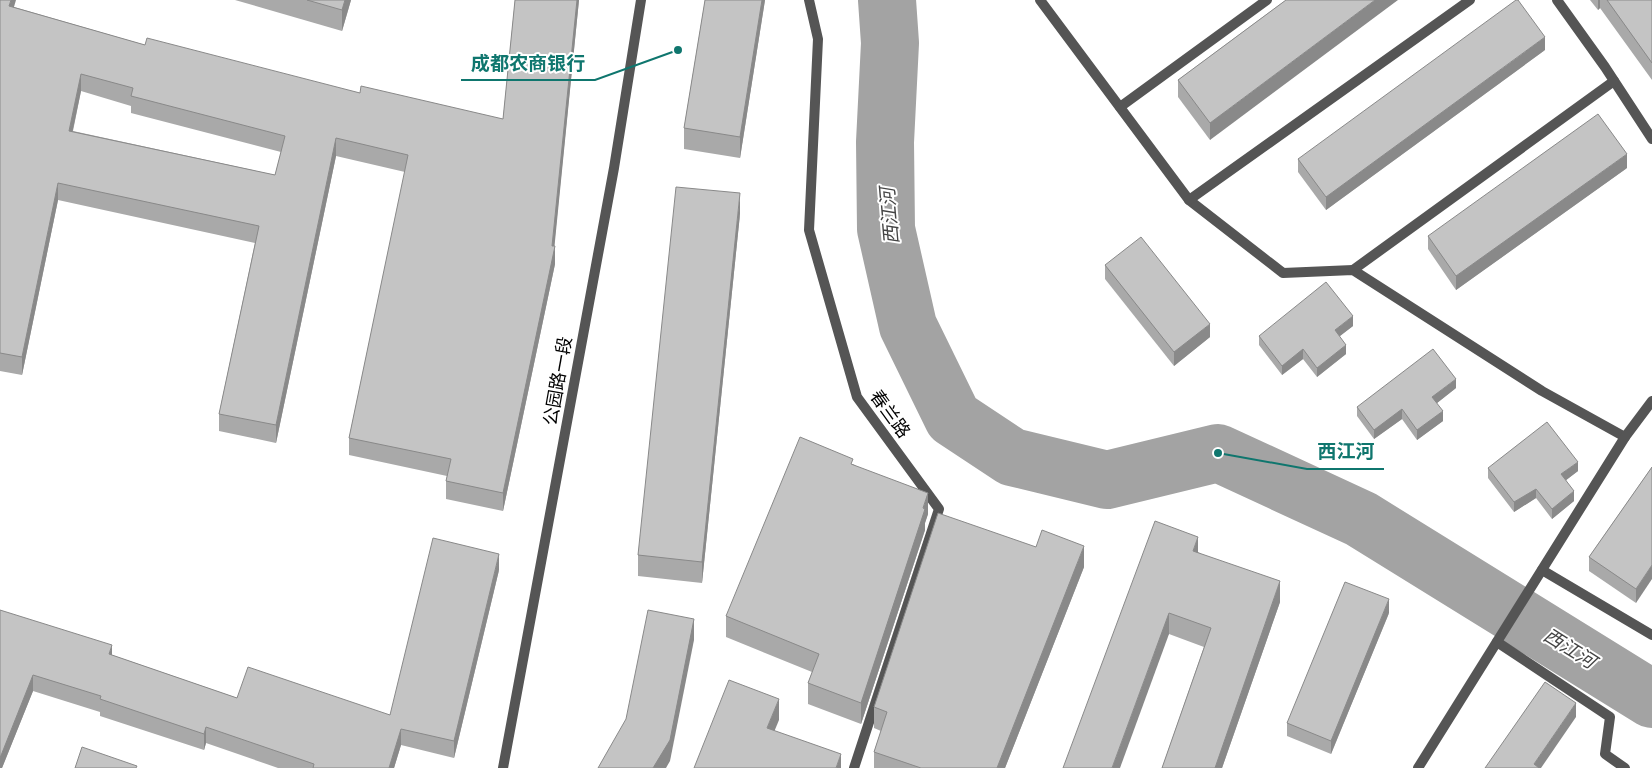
<svg xmlns="http://www.w3.org/2000/svg" width="1652" height="768" viewBox="0 0 1652 768" font-family="'IBM Plex Sans','Noto Sans SC',sans-serif">
<style>
.lines{fill:none;stroke-linecap:round;stroke-linejoin:round}
.river{stroke:#a3a3a3;stroke-width:58}
.service{stroke:#555;stroke-width:10}
.minor{stroke:#555;stroke-width:10}
.tertiary{stroke:#555;stroke-width:10}
.wall{fill:#a9a9a9;fill-rule:evenodd}
.shaded-wall{fill:#898989}
.building{fill:#c4c4c4;stroke:#898989;fill-rule:evenodd}
.labels{text-anchor:middle;stroke-width:4;stroke-linejoin:round;paint-order:stroke}
.street-label{font-size:18px;fill:#000;stroke:#fff}
.water-label{font-size:19px;font-style:italic;fill:#444;stroke:#fff}
.leader{fill:none;stroke:#0f766e;stroke-width:2}
.callout-dot{fill:#0f766e;stroke:#fff;stroke-width:2}
.callout-label{font-size:19px;text-anchor:middle;font-weight:bold;fill:#0f766e;stroke:#fff;stroke-width:4;stroke-linejoin:round;paint-order:stroke}
</style>
<rect width="100%" height="100%" fill="#fff"/>
<g class="lines">
<path class="river" d="M887 0 890 43 885 142 886 229 908 326 953 418 1012 457 1107 480 1218 453 1361 519 1652 699"/>
<path class="service" d="M809 0 818 39 809 230 857 397 939 509 854 768"/>
<g class="minor">
<path d="M1040 0 1189 200 1283 273 1353 270 1542 391 1625 437"/>
<path d="M1557 0 1605 67 1652 139"/>
<path d="M1120 107 1267 0"/>
<path d="M1189 200 1470 0"/>
<path d="M1353 270 1614 81"/>
<path d="M1542 570 1652 635"/>
<path d="M1497 642 1610 717 1605 754 1625 768"/>
<path d="M1418 768 1625 437 1652 401"/>
</g>
<path class="tertiary" d="M503 768 614 168 641 0"/>
</g>
<g class="wall">
<path d="M0 0 14 7 145 45 360 93 503 119 515 0H579L554 246 555 264 503 511 446 499V481L447 476 349 455V438L405 172 336 156 276 443 219 431V414L255 243 58 200 22 375 0 371ZM81 91 131 106V113L281 152 275 175 73 131Z"/>
<path d="M235 0H351L342 31Z"/>
<path d="M705 0H765L740 158 684 149V128Z"/>
<path d="M1286 0 1210 140 1178 97V80Z"/>
<path d="M1590 0H1652V80L1600 8 1598 10Z"/>
<path d="M1545 50 1326 210 1298 172V159Z"/>
<path d="M1627 168 1456 290 1428 249V236Z"/>
<path d="M740 214 702 583 638 576V555Z"/>
<path d="M1105 265 1210 337 1174 366 1105 279Z"/>
<path d="M1353 326 1339 336 1346 354 1317 377 1303 359 1282 375 1259 345V336Z"/>
<path d="M1456 388 1437 403 1443 421 1417 440 1402 419 1374 439 1357 416V407Z"/>
<path d="M853 464 928 514 925 523V530L861 724 808 704V683L812 672 726 637V616Z"/>
<path d="M1652 467 1636 603 1589 571V557Z"/>
<path d="M1488 468 1578 471 1566 480 1574 501 1552 519 1536 498 1514 512 1488 478Z"/>
<path d="M1036 547 1084 567 1005 768H874V752L881 731 874 728V707Z"/>
<path d="M1198 552 1280 602 1222 768H1162L1204 647 1169 634 1063 768Z"/>
<path d="M499 570 454 758 401 745 394 768H278L206 743 204 750 100 716V712L33 691 2 768H0V610L112 655 237 698 390 715Z"/>
<path d="M1389 613 1331 754 1287 736V723Z"/>
</g>
<g class="shaded-wall">
<path d="M11 0H16L9 24V6Z"/>
<path d="M345 0H351L342 31V10Z"/>
<path d="M577 0H579L554 251 555 246V264L503 511V493L552 246Z"/>
<path d="M762 0H765L740 158V137Z"/>
<path d="M1375 0H1398L1210 140V123Z"/>
<path d="M1598 0H1600V8L1598 10Z"/>
<path d="M1545 37V50L1326 210V197Z"/>
<path d="M81 74V91L69 148V131Z"/>
<path d="M336 138V156L276 443V425Z"/>
<path d="M1627 154V168L1456 290V276Z"/>
<path d="M58 183V200L22 375V357Z"/>
<path d="M740 193V214L702 583V562Z"/>
<path d="M1353 316V326L1335 340V330Z"/>
<path d="M1210 324V337L1174 366V352Z"/>
<path d="M1346 345V354L1317 377V368Z"/>
<path d="M1303 349V359L1282 375V366Z"/>
<path d="M1456 379V388L1432 407V397Z"/>
<path d="M1402 409V419L1374 439V430Z"/>
<path d="M1443 411V421L1417 440V430Z"/>
<path d="M1578 462V471L1561 484V474Z"/>
<path d="M1536 489V498L1514 512V502Z"/>
<path d="M1574 491V501L1552 519V509Z"/>
<path d="M928 493V514L925 523V530L861 724V703L923 508Z"/>
<path d="M1198 537V558L1193 551Z"/>
<path d="M1084 546V567L1005 768H997Z"/>
<path d="M499 554V570L454 758V741Z"/>
<path d="M1652 565V579L1636 603V589Z"/>
<path d="M1280 581V602L1222 768H1215Z"/>
<path d="M1389 599V613L1331 754V741Z"/>
<path d="M1169 613V634L1120 768H1112Z"/>
<path d="M694 619V640L670 761 666 768H653Z"/>
<path d="M112 645V662L109 654Z"/>
<path d="M33 675V691L2 768H0V758Z"/>
<path d="M779 699V720L767 749V728Z"/>
<path d="M1576 703V717L1541 768H1534V764Z"/>
<path d="M206 727V743L204 750V734Z"/>
<path d="M401 729V745L394 768H389Z"/>
<path d="M841 754V768H836Z"/>
</g>
<g class="building">
<path d="M0 0H11L9 6 145 45 147 38 360 93 361 86 503 119 515 0H577L552 246H555L503 493 446 481 451 459 349 438 408 155 336 138 276 425 219 414 259 226 58 183 22 357 0 353ZM81 74 133 88 131 96 285 136 275 175 69 131Z"/>
<path d="M307 0H345L342 10Z"/>
<path d="M705 0H762L740 137 684 128Z"/>
<path d="M1286 0H1375L1210 123 1178 80Z"/>
<path d="M1516 0H1518L1545 37 1326 197 1298 159Z"/>
<path d="M1607 0H1652V63Z"/>
<path d="M1598 114 1627 154 1456 276 1428 236Z"/>
<path d="M676 187 740 193 702 562 638 555Z"/>
<path d="M1141 237 1210 324 1174 352 1105 265Z"/>
<path d="M1326 282 1353 316 1335 330 1346 345 1317 368 1303 349 1282 366 1259 336Z"/>
<path d="M1433 349 1456 379 1432 397 1443 411 1417 430 1402 409 1374 430 1357 407Z"/>
<path d="M1547 422 1578 462 1561 474 1574 491 1552 509 1536 489 1514 502 1488 468Z"/>
<path d="M800 437 853 459 851 464 928 493 923 508 925 509 861 703 808 683 819 654 726 616Z"/>
<path d="M1652 467V565L1636 589 1589 557Z"/>
<path d="M938 513 1036 547 1042 530 1084 546 997 768H921L874 752 887 712 874 707Z"/>
<path d="M1155 521 1198 537 1193 551 1280 581 1215 768H1162L1211 628 1169 613 1112 768H1063Z"/>
<path d="M433 538 499 554 454 741 401 729 389 768H313L314 764 206 727 204 734 100 699 101 696 33 675 0 758V610L112 645 109 654 237 698 248 667 390 715Z"/>
<path d="M1345 582 1389 599 1331 741 1287 723Z"/>
<path d="M648 610 694 619 670 740 653 768H598L626 719Z"/>
<path d="M729 680 779 699 767 728 841 754 836 768H694Z"/>
<path d="M1545 682 1576 703 1534 764 1539 768H1485Z"/>
<path d="M82 747 137 766 136 768H75Z"/>
</g>
<g class="labels">
<g class="street-label">
<text transform="translate(558 381) rotate(-80)" y="6">公园路一段</text>
<text transform="translate(890 414) rotate(54)" y="6">春兰路</text>
</g>
<g class="water-label">
<text transform="translate(889 216) rotate(-95)" y="7">西江河</text>
<text transform="translate(1570 648) rotate(32)" y="7">西江河</text>
</g>
</g>
<path class="leader" d="M678 50L595 80H461M1218 453L1307 469H1384"/>
<g class="callout-dot">
<circle cx="678" cy="50" r="5"/>
<circle cx="1218" cy="453" r="5"/>
</g>
<g class="callout-label">
<text x="528" y="70">成都农商银行</text>
<text x="1346" y="458">西江河</text>
</g>
</svg>
